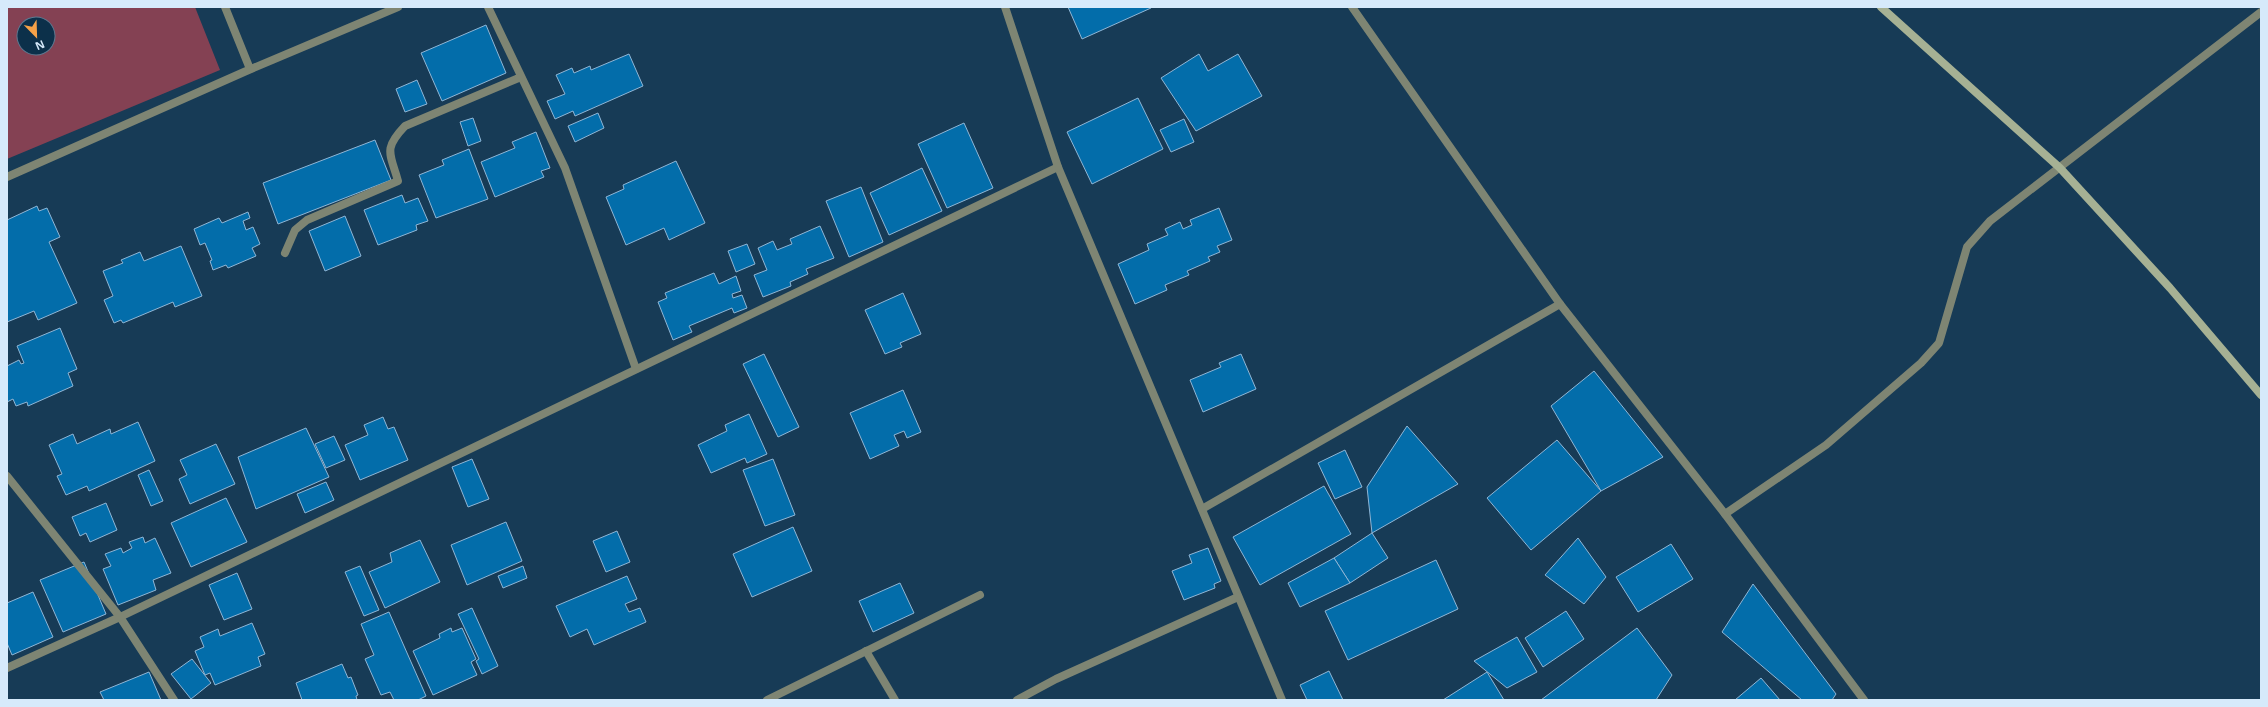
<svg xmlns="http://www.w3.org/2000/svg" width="2268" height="707" viewBox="0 0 2268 707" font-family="'Noto Sans',sans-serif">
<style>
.green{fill:#844153;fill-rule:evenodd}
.building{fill:#036daa;stroke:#8fb6d6}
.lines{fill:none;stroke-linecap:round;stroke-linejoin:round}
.lane{stroke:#7e8573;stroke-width:8}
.street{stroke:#7e8573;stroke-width:8}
.secondary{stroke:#a6b194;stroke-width:8}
</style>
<rect width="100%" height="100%" fill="#173b56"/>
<path class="green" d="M7 7H195L220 70 7 159ZM24 24H48V48H24Z"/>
<g class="building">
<path d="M1068 7H1150L1151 8 1082 39Z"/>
<path d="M486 25 506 73 442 101 421 53Z"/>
<path d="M629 54 643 86 575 116 573 111 555 119 547 101 565 94 556 75 572 68 574 73 590 66 591 70Z"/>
<path d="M1199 54 1208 71 1238 54 1262 96 1196 131 1161 78Z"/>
<path d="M417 80 427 104 405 112 396 89Z"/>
<path d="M1138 98 1163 149 1092 184 1067 132Z"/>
<path d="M598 113 604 128 575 142 568 126Z"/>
<path d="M473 118 481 141 468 146 460 122Z"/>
<path d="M1184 119 1194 142 1171 152 1160 130Z"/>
<path d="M964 123 993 188 947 208 918 144Z"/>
<path d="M536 132 550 168 541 171 544 177 495 197 481 162 515 148 512 142Z"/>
<path d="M375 140 391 180 278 224 263 183Z"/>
<path d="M469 149 488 199 436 218 419 175 444 165 442 160Z"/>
<path d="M676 161 705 223 669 240 664 228 626 245 606 197 624 189 623 185Z"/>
<path d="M922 168 942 211 889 235 870 193Z"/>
<path d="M861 187 883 242 849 257 826 201Z"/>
<path d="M402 195 405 203 418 198 428 221 416 225 417 230 378 245 364 210Z"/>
<path d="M37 206 39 211 47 208 60 237 49 242 77 303 38 320 34 311 7 322V220Z"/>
<path d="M1219 208 1232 240 1217 246 1220 252 1208 257 1210 261 1187 271 1189 275 1165 285 1167 290 1135 304 1118 264 1149 250 1147 244 1168 235 1165 229 1180 222 1183 229 1192 225 1190 220Z"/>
<path d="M248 212 250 218 243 221 246 230 253 227 260 244 252 248 256 256 228 268 226 265 213 270 210 261 212 260 205 243 200 245 194 229 219 218 222 223Z"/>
<path d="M345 216 361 256 325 271 309 231Z"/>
<path d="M820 226 834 258 806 269 808 274 790 282 791 286 763 297 754 275 767 270 758 248 773 241 777 250 792 244 790 239Z"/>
<path d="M747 244 755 264 736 272 728 251Z"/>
<path d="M181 246 202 296 175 307 173 302 123 323 121 320 114 323 104 300 113 296 103 271 123 263 121 260 140 252 144 261Z"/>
<path d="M714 273 719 284 736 276 741 291 732 294 733 298 742 295 747 308 734 313 732 308 689 326 692 332 673 340 658 302 667 298 665 293Z"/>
<path d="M903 293 921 334 900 343 902 347 885 354 865 310Z"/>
<path d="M60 328 77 369 68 373 73 386 28 406 27 402 16 406 13 399 7 402V366L19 360 21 364 24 363 17 346Z"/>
<path d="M764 354 799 427 778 437 743 364Z"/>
<path d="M1241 354 1256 389 1203 412 1190 380 1221 367 1219 363Z"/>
<path d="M1594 371 1663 457 1601 491 1551 406Z"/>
<path d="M903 390 921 432 907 438 904 431 894 435 899 446 870 459 850 413Z"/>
<path d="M749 414 767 454 747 463 745 458 711 473 698 445 727 431 725 425Z"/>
<path d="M383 417 388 429 394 427 408 460 360 480 345 445 368 435 364 425Z"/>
<path d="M138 422 155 461 89 491 87 486 66 495 57 476 62 474 49 445 73 434 77 444 110 429 111 434Z"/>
<path d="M1407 426 1458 484 1372 533 1367 487Z"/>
<path d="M306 428 329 477 256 509 238 457Z"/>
<path d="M334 436 345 460 326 468 315 444Z"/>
<path d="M1557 440 1601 491 1531 550 1487 498Z"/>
<path d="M216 444 235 484 190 504 179 479 187 475 180 460Z"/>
<path d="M1345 450 1362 487 1335 499 1318 463Z"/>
<path d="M472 459 489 499 468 507 452 467Z"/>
<path d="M773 459 795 515 765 526 743 470Z"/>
<path d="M149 470 163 501 151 506 138 475Z"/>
<path d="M326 482 334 500 305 513 297 494Z"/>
<path d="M1324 486 1351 534 1260 585 1233 537Z"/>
<path d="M226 498 247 542 191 567 171 523Z"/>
<path d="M106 503 117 530 90 542 86 533 80 536 72 517Z"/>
<path d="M506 522 522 561 467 585 451 545Z"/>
<path d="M793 527 812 571 752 597 733 554Z"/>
<path d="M617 531 630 562 606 572 593 541Z"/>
<path d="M1372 533 1388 558 1350 583 1334 558Z"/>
<path d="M143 537 145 543 155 538 171 573 153 580 156 590 118 605 103 569 111 566 105 554 121 548 123 553 132 548 129 542Z"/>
<path d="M1578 538 1606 577 1584 604 1545 575Z"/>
<path d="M420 540 440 582 385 608 369 572 392 562 390 553Z"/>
<path d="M1671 544 1693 579 1638 612 1616 577Z"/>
<path d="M1208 548 1221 581 1214 584 1215 588 1184 600 1172 571 1192 563 1189 555Z"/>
<path d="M1334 558 1350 583 1300 607 1288 583Z"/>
<path d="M1436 560 1458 609 1348 660 1325 611Z"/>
<path d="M84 562 106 614 63 632 40 580Z"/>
<path d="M360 566 379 610 364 616 345 572Z"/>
<path d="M523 566 527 578 503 588 498 576Z"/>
<path d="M237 573 252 609 224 620 209 585Z"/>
<path d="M627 576 637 599 625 604 629 612 640 608 646 622 594 645 587 629 570 637 556 606Z"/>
<path d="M900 583 914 613 873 632 859 601Z"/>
<path d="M1753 584 1836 694 1832 700H1802L1722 632Z"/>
<path d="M33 592 53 637 12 655 7 643V603Z"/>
<path d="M472 608 498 666 482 674 476 661 479 659 458 614Z"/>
<path d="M1566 611 1584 639 1543 667 1525 638Z"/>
<path d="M389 612 426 696 418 700H394L390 692 381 695 365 659 374 655 361 624Z"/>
<path d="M252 623 265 654 258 657 261 666 215 685 210 673 205 675 195 651 204 647 200 637 218 629 220 636Z"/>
<path d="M451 628 452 632 462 628 476 659 471 662 477 675 433 695 413 651 440 638 439 634Z"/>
<path d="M1637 628 1672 675 1656 700H1541Z"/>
<path d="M1517 637 1537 672 1507 688 1474 661Z"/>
<path d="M192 659 211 683 191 699 171 674Z"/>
<path d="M342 664 348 678 351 677 358 695 356 696 357 700H302L296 683Z"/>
<path d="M1329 671 1343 700H1307L1300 685Z"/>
<path d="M149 672 161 700H104L100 692Z"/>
<path d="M1487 672 1504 700H1443Z"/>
<path d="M1761 678 1780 700H1735Z"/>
</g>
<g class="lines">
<g class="lane">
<path d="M225 7 250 69"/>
<path d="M1725 514 1826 445 1921 363 1939 343 1967 247 1990 221 2261 12"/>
</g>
<g class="street">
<path d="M488 7 565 168 636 369"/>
<path d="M1005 7 1058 167 1282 700"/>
<path d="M1352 7 1560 304 1725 514 1864 700"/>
<path d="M7 177 244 72 398 7"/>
<path d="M285 253 295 230 307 220 398 181C390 153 383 149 405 126L521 77"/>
<path d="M7 476 120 617 174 700"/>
<path d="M1202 509 1560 304"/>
<path d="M866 651 895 700"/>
<path d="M7 668 120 617 1058 167"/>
<path d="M767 700 980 595"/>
<path d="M1017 700 1056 679 1238 597"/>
</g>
<path class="secondary" d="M1881 7 2060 168 2170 288 2261 395"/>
</g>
<rect width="2268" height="707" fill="none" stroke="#d6eafb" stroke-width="16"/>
<g transform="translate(36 36) rotate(157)"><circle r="19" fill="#0c304a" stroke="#5d7a91"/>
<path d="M0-3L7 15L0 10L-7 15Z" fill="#f6a248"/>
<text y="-6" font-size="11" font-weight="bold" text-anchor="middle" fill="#d6eafb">N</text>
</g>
</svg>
